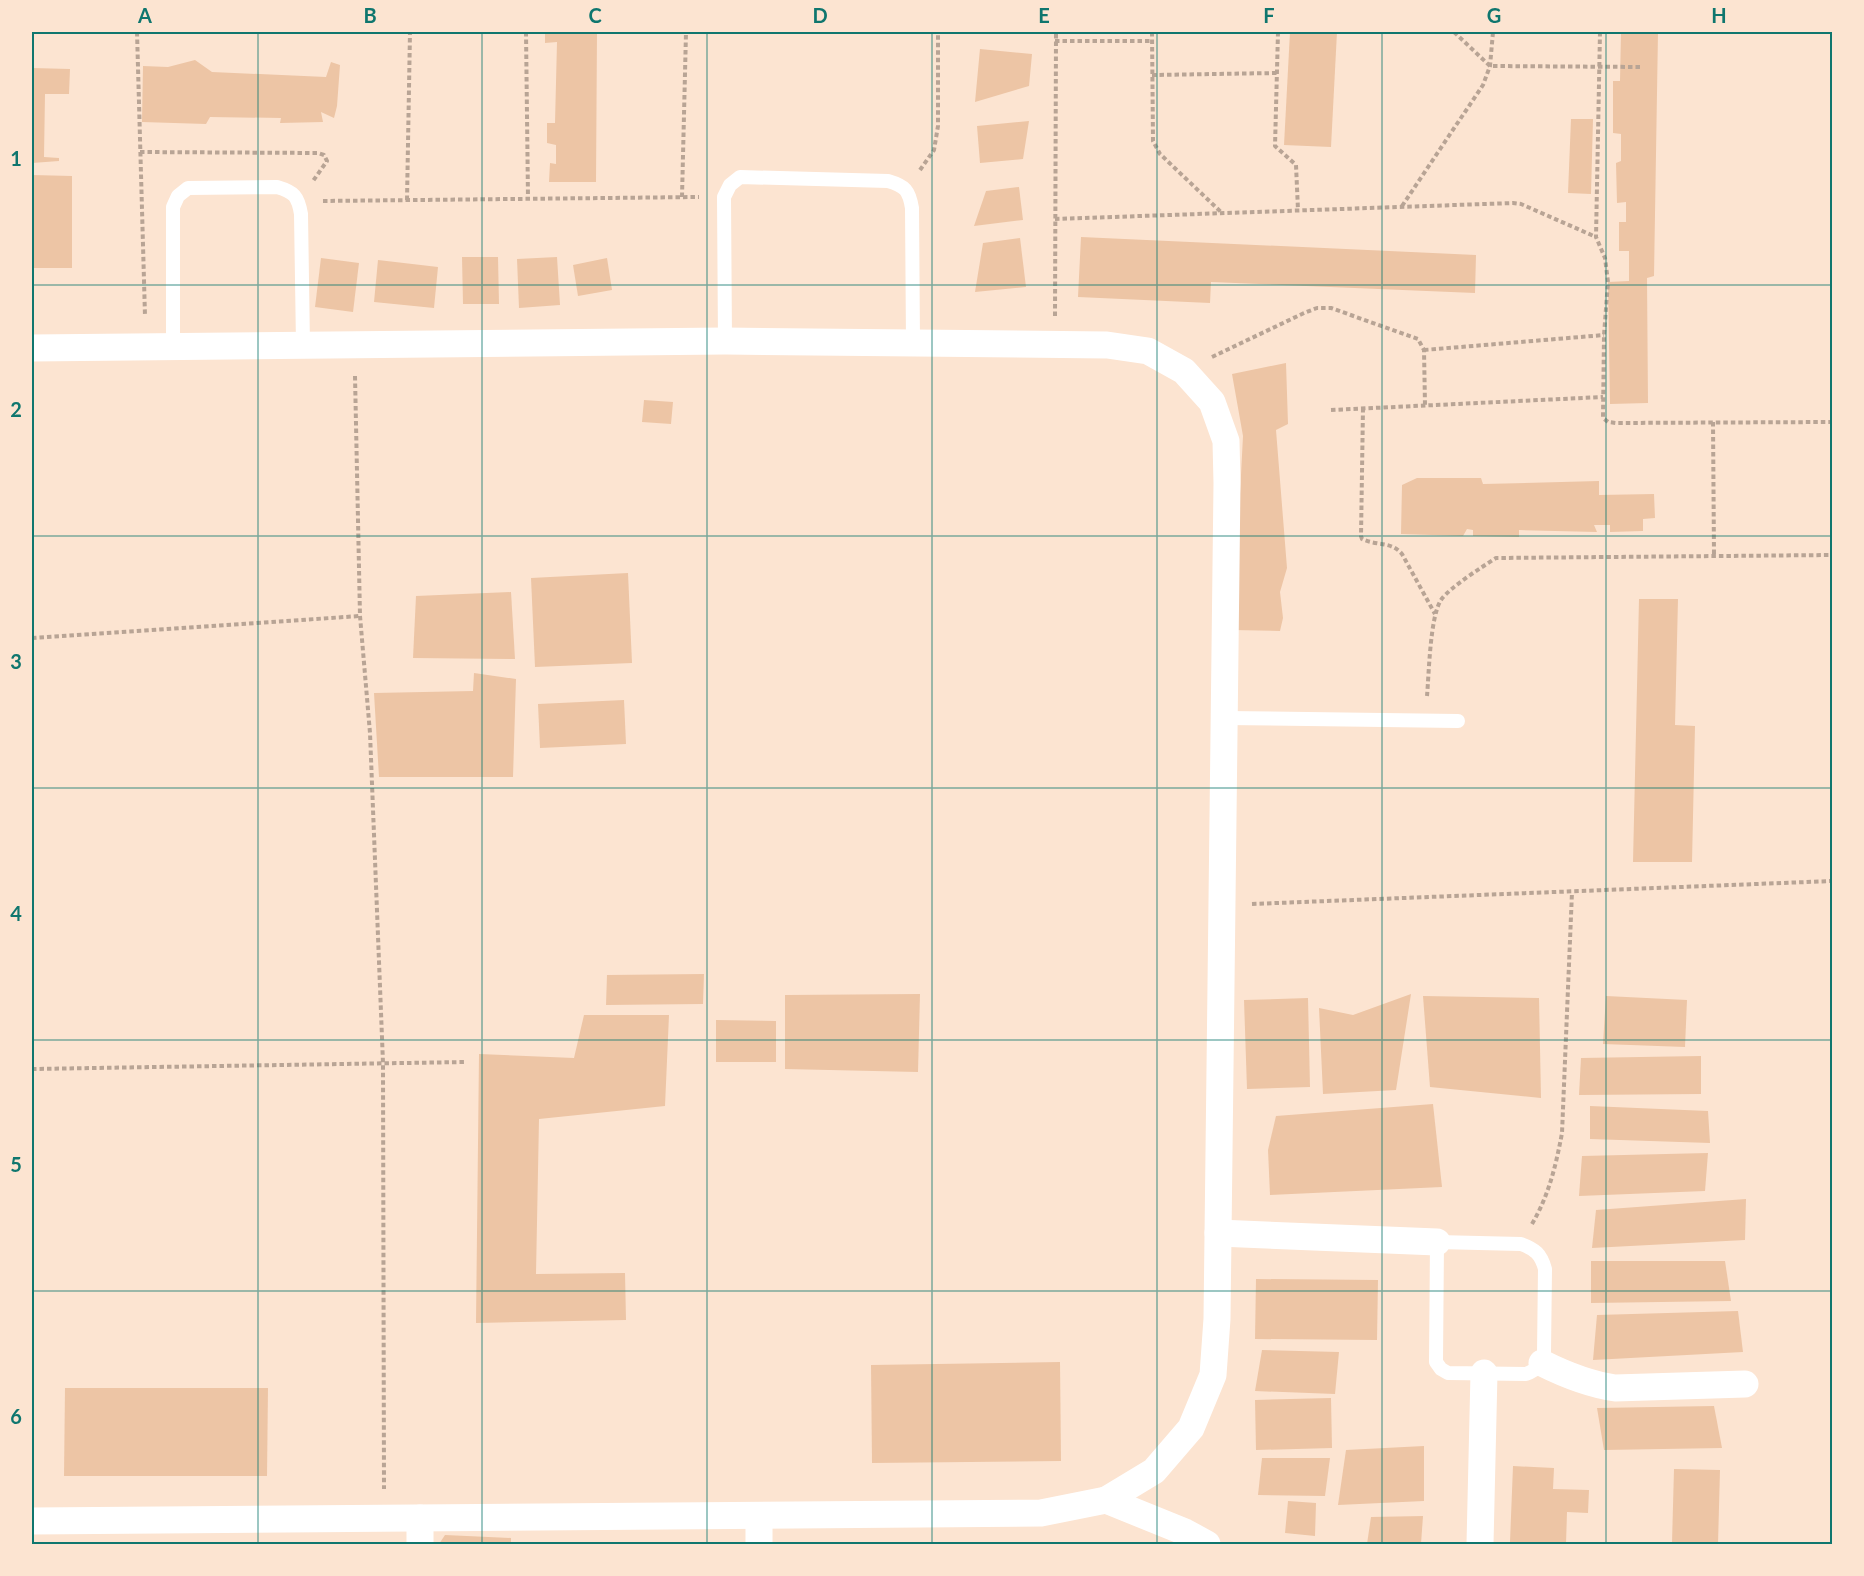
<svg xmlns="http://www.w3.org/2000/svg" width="1864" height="1576" viewBox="0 0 1864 1576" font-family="Lato,sans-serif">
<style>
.building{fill:#edc5a5}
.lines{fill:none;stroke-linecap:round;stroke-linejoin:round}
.path{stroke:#b8a495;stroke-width:4;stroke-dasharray:4.5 3;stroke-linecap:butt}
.lane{stroke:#fff;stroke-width:14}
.street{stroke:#fff;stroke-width:27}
.grid{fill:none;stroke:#0f766e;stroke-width:1.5;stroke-opacity:0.55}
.neatline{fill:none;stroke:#0f766e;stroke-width:2}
.grid-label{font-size:20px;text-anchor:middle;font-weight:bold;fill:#0f766e}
</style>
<rect width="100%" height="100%" fill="#fce4d1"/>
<g class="building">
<path d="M545 32H597L596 182H549L550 163 556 164V145L547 143V123H555L557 42 545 43Z"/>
<path d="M1290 32H1337L1331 147 1284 145Z"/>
<path d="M1621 32H1658L1654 276 1647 278 1648 403 1610 404 1608 282 1629 281V251H1619V222H1626V202L1617 203 1616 163 1621 161V134L1613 133V81H1620Z"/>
<path d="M980 49 1032 54 1029 86 975 102Z"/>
<path d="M195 60 212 72 326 77 331 62 340 65 337 106 334 118 321 112 323 122 280 123 281 118 210 117 206 124 142 122 143 66 168 67Z"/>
<path d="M32 68 70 69 69 94H45L44 157 59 158V161L32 163Z"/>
<path d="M1571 119H1593L1591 194 1568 193Z"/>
<path d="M1029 121 1023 159 980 163 977 126Z"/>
<path d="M32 175 72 176V268H32Z"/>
<path d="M1019 187 1023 220 974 226 986 191Z"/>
<path d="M1081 237 1476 255 1475 293 1211 282 1210 303 1078 297Z"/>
<path d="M1020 238 1026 287 975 292 983 243Z"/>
<path d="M462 257H498L499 304H463Z"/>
<path d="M557 257 560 305 519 308 517 259Z"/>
<path d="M321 258 359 263 353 312 315 307Z"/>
<path d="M607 258 612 290 578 296 573 265Z"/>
<path d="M378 260 438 267 434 308 374 302Z"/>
<path d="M1286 363 1288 424 1276 430 1287 568 1280 592 1283 618 1280 631 1233 630 1243 436 1232 374Z"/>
<path d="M644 400 673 402 671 424 642 422Z"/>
<path d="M1417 478H1481L1483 484 1599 481V495L1654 494 1655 518 1643 519V531L1610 532V525H1594L1597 532 1519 530V537L1473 536V530L1467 529 1463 536 1401 534 1402 485Z"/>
<path d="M628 573 632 663 535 667 531 578Z"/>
<path d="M511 592 515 659 413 658 416 596Z"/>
<path d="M1639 599H1678L1675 725 1695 726 1692 862H1633Z"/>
<path d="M474 673 516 679 513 777H379L374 693 473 691Z"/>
<path d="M624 700 626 744 540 748 538 704Z"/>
<path d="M704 974 703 1004 606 1005 607 975Z"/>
<path d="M920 994 918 1072 785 1069V995Z"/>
<path d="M1411 994 1396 1090 1323 1094 1319 1008 1353 1015Z"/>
<path d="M1423 996 1539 998 1541 1098 1430 1087Z"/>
<path d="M1606 996 1687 1000 1685 1047 1603 1044Z"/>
<path d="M1308 998 1310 1087 1247 1089 1244 1000Z"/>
<path d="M584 1015H669L665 1106 539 1119 536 1274 625 1273 626 1320 476 1323 479 1054 574 1058Z"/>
<path d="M716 1020 776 1021V1062H716Z"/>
<path d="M1701 1056V1094L1579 1095 1581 1058Z"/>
<path d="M1433 1104 1442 1187 1270 1195 1268 1150 1276 1116Z"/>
<path d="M1590 1106 1708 1111 1710 1143 1590 1139Z"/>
<path d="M1708 1153 1705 1191 1579 1196 1582 1156Z"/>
<path d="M1746 1199 1745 1240 1592 1248 1596 1210Z"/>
<path d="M1591 1261H1725L1731 1301 1591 1303Z"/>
<path d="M1256 1279 1378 1280 1377 1340 1255 1339Z"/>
<path d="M1738 1311 1743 1352 1593 1360 1597 1315Z"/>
<path d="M1262 1350 1339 1352 1335 1394 1255 1391Z"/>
<path d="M1060 1362 1061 1461 872 1463 871 1365Z"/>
<path d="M65 1388H268L267 1476H64Z"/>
<path d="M1331 1398 1332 1448 1256 1450 1255 1400Z"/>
<path d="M1714 1406 1722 1448 1604 1450 1597 1408Z"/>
<path d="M1424 1446V1501L1338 1505 1346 1450Z"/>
<path d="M1262 1458H1330L1325 1496 1258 1495Z"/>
<path d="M1513 1466 1554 1468 1553 1489 1589 1490 1588 1513 1567 1512 1566 1544 1510 1542Z"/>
<path d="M1674 1469 1720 1470 1718 1544 1672 1543Z"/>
<path d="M1288 1501 1316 1503 1315 1536 1285 1533Z"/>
<path d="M1423 1516 1421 1544H1367L1371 1517Z"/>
<path d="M445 1535 511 1538V1544H439Z"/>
</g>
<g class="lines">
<g class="path">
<path d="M137 32 145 316"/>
<path d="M526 32 528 198"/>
<path d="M1152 32 1153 141 1160 154 1222 213"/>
<path d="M1278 32 1275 146 1296 165 1298 210"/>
<path d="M1454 32 1490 66 1641 67"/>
<path d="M1600 32 1596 237 1605 258 1608 282 1604 335 1603 418 1608 422 1616 423 1832 422"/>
<path d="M1055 41H1152"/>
<path d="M1152 75 1277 73"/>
<path d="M140 152 318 153 324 155 327 161 313 181"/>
<path d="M920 170 934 150 938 126V32"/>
<path d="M682 197 686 32"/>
<path d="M407 200 410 32"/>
<path d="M323 201 699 197"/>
<path d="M1402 206 1483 85 1490 66 1493 32"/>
<path d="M1055 219 1513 203 1521 204 1596 237"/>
<path d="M1055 316 1056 32"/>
<path d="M1424 350 1604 335"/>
<path d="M1212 357 1304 313 1317 308H1331L1418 339 1424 350 1425 405"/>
<path d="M355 376 360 616 370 733 383 1063 384 1489"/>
<path d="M1363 408 1361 536 1362 539C1377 546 1391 541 1402 554L1435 614"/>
<path d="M1331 410 1603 397"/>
<path d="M1713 422 1714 556"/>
<path d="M32 638 360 616"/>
<path d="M1427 696C1429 673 1430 617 1441 600 1450 587 1482 567 1496 558L1832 555"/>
<path d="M1252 904 1832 881"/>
<path d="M32 1069 466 1062"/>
<path d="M1532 1224C1549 1195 1556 1165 1562 1133L1572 892"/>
</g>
<g class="lane">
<path d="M725 341 724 197 730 185 740 177 888 181C905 186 909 190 912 208L913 343"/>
<path d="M173 347V207L178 196 188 188 277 187C294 192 298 196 301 214L303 345"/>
<path d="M1225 718 1458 721"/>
<path d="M1437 1242 1521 1244C1535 1249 1541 1254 1545 1269L1544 1353C1541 1365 1537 1370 1526 1374L1448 1373 1441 1369 1436 1362Z"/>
</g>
<g class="street">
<path d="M32 348 725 341 1107 345 1148 351 1184 371 1212 402 1226 441 1227 483 1217 1319 1213 1375 1191 1428 1154 1471 1106 1500 1041 1513 32 1521"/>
<path d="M1218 1233 1437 1242"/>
<path d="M1542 1363C1566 1375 1588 1384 1615 1388L1745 1384"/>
<path d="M1106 1500 1185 1532 1207 1544"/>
<path d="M420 1544V1518"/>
<path d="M759 1544V1516"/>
<path d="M1480 1544 1484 1373"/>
</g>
</g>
<path class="grid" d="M258 32V1544M482 32V1544M707 32V1544M932 32V1544M1157 32V1544M1382 32V1544M1606 32V1544M32 285H1832M32 536H1832M32 788H1832M32 1040H1832M32 1291H1832"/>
<rect width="1864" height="1576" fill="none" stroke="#fce4d1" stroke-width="66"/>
<rect x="33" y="33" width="1798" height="1510" class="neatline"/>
<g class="grid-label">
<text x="145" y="23">A</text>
<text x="370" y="23">B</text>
<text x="595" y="23">C</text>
<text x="820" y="23">D</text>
<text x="1044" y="23">E</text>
<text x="1269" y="23">F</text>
<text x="1494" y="23">G</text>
<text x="1719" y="23">H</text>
<text x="16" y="166">1</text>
<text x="16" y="417">2</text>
<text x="16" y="669">3</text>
<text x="16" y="921">4</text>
<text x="16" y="1172">5</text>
<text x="16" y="1424">6</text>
</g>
</svg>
